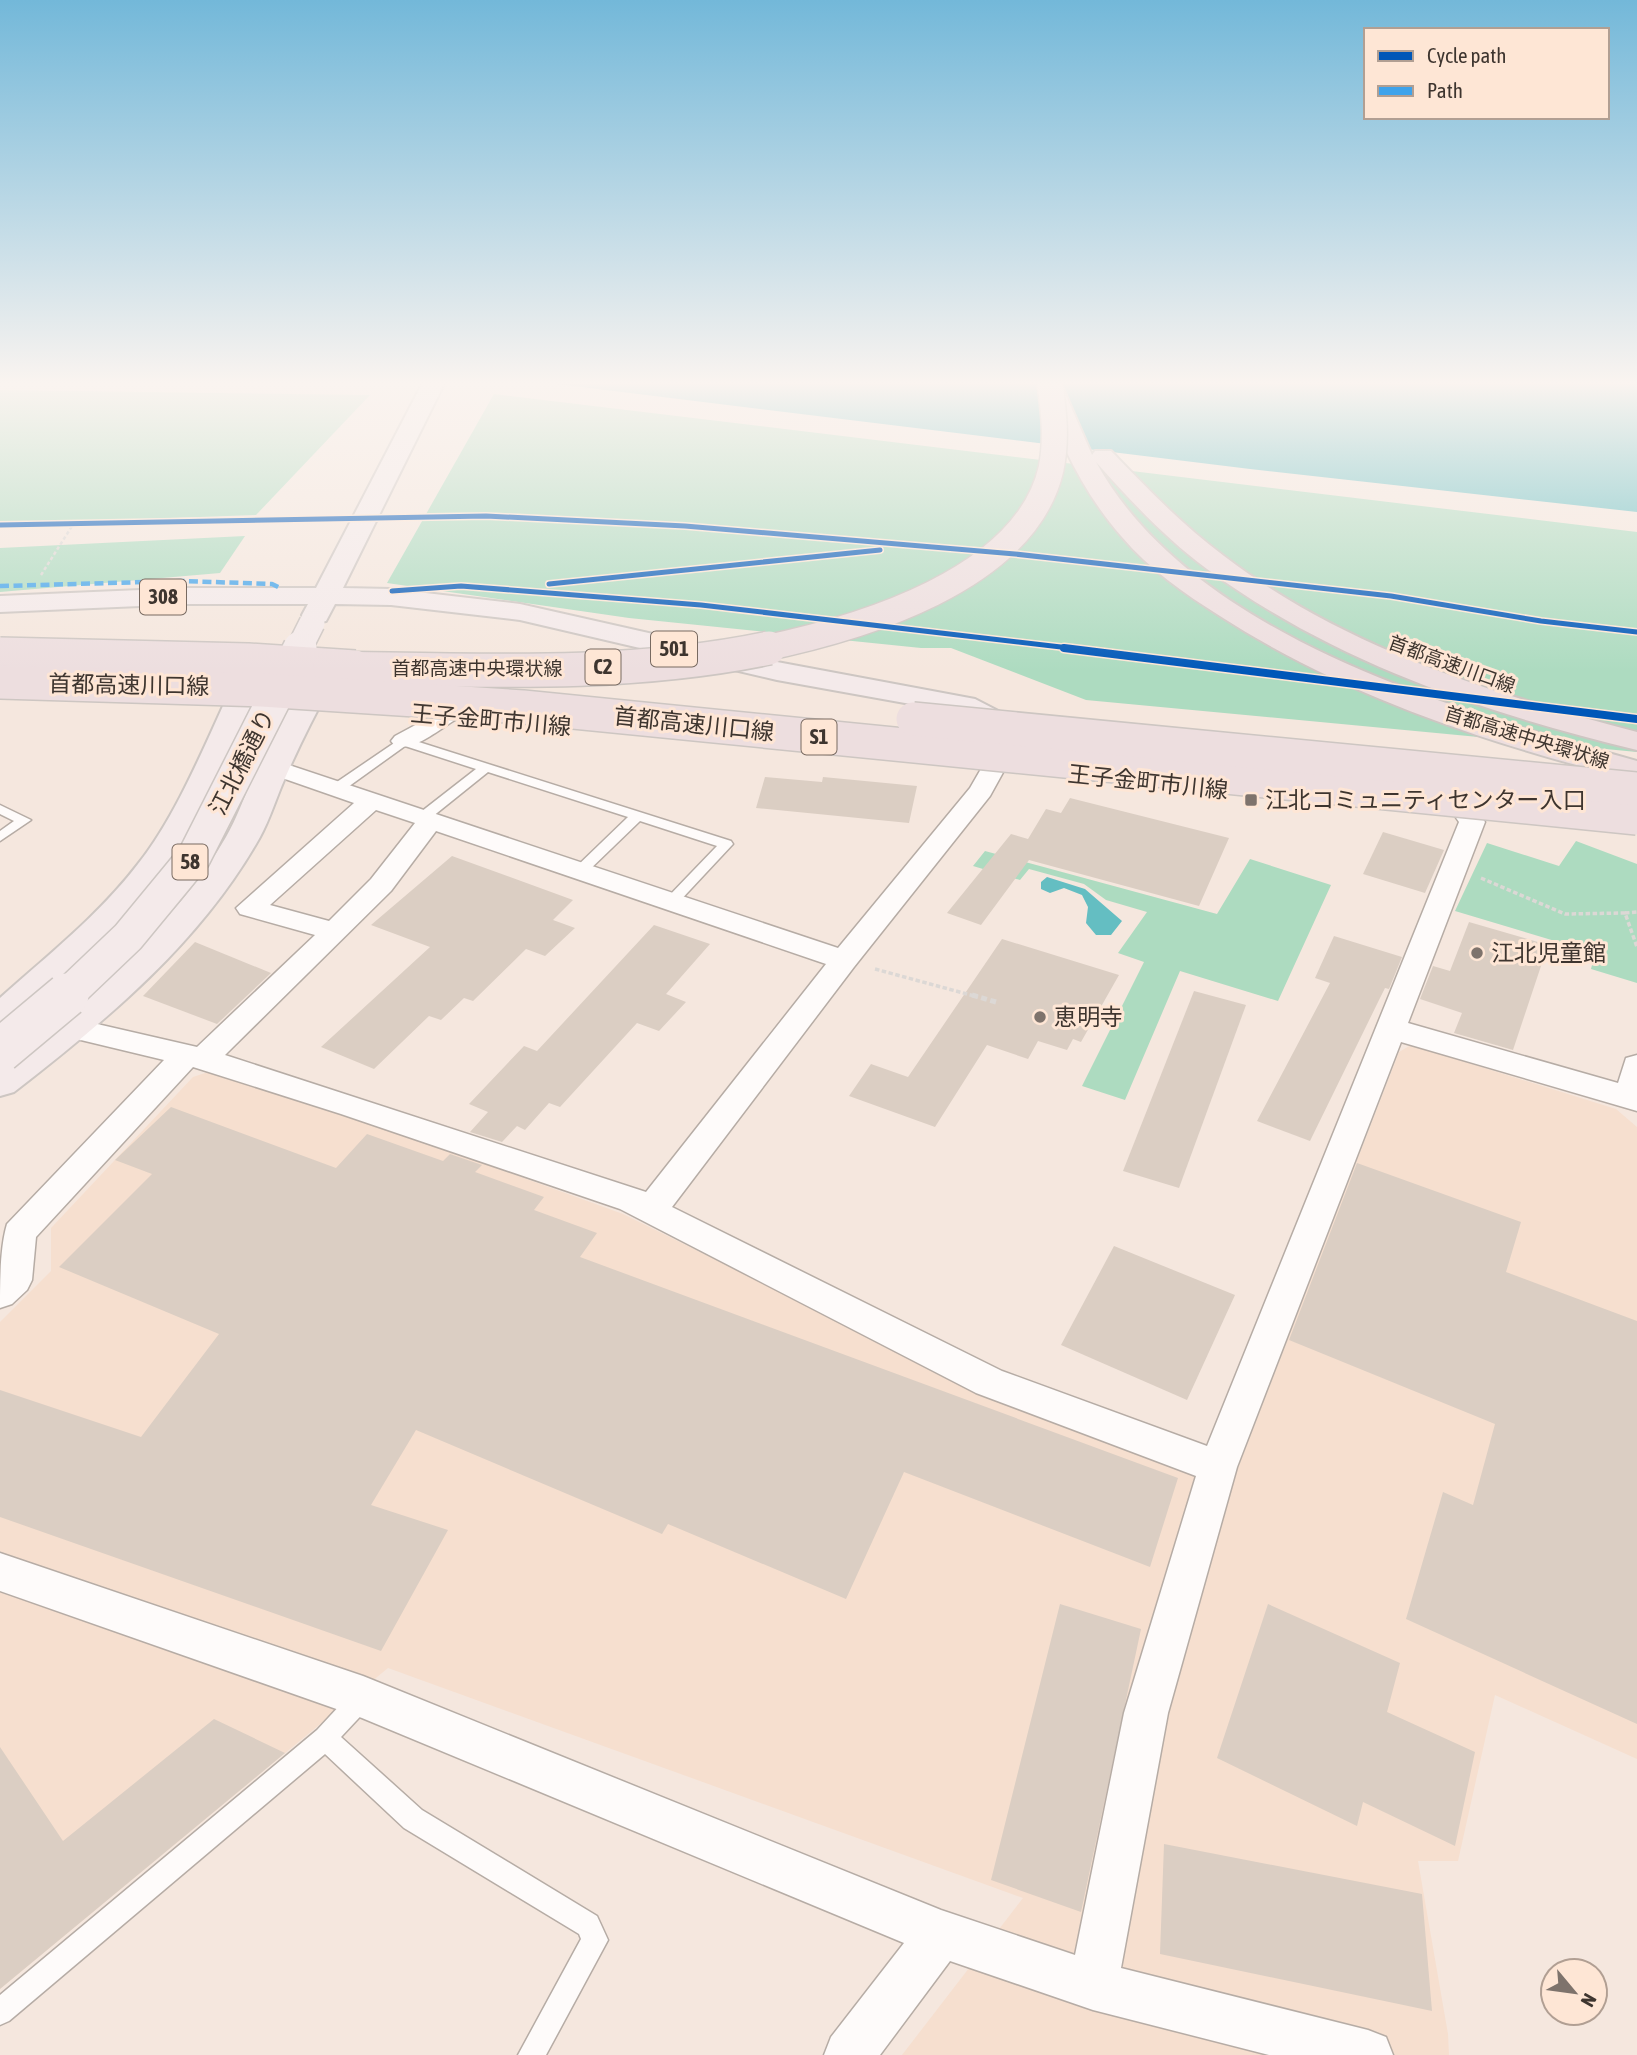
<svg xmlns="http://www.w3.org/2000/svg" width="1637" height="2055" viewBox="0 0 1637 2055" font-family="'Asap Condensed','Noto Sans JP',sans-serif">
<style>
.built{fill:#f6dfcf}
.green{fill:#addbc0}
.water{fill:#64bec2}
.building{fill:#dbcec3}
.lines{fill:none;stroke-linecap:round;stroke-linejoin:round}
.service-casing{stroke:#b6aca5;stroke-width:3}
.minor-casing{stroke:#b6aca5;stroke-width:3}
.primary-casing{stroke:#cdc6c2;stroke-width:4}
.motorway-casing{stroke:#cdc6c2;stroke-width:4}
.path-far2{stroke:#dcd8d5;stroke-width:2.5;stroke-dasharray:3.5 2.5;stroke-linecap:butt}
.path-far1{stroke:#dcd8d5;stroke-width:3.5;stroke-dasharray:4.5 2.5;stroke-linecap:butt}
.path{stroke:#dcd8d5;stroke-width:5;stroke-dasharray:6 3.5;stroke-linecap:butt}
.service{fill:#fefbfa;fill-rule:evenodd}
.minor{fill:#fefbfa;fill-rule:evenodd}
.primary{fill:#f4eaea;fill-rule:evenodd}
.motorway{fill:#eddedf;fill-rule:evenodd}
.primary-bridge-far2-casing{stroke:#cdc6c2;stroke-width:28;stroke-linecap:butt}
.primary-bridge-far1-casing{stroke:#cdc6c2;stroke-width:36;stroke-linecap:butt}
.primary-bridge-casing{stroke:#cdc6c2;stroke-width:46;stroke-linecap:butt}
.motorway-bridge-far1-casing{stroke:#cdc6c2;stroke-width:28;stroke-linecap:butt}
.motorway-bridge-casing{stroke:#cdc6c2;stroke-width:36;stroke-linecap:butt}
.primary-bridge-far2{stroke:#f4eaea;stroke-width:25}
.primary-bridge-far1{stroke:#f4eaea;stroke-width:33}
.primary-bridge{stroke:#f4eaea;stroke-width:43}
.motorway-bridge-far1{stroke:#eddedf;stroke-width:25}
.motorway-bridge{stroke:#eddedf;stroke-width:33}
.quiet{stroke:#3fa3eb;stroke-width:4.5;stroke-dasharray:9 4.5;stroke-linecap:butt}
.cycleway-far1-casing{stroke:#fee6d5;stroke-width:8}
.cycleway-casing{stroke:#fee6d5;stroke-width:11}
.cycleway-far1{stroke:#0057b8;stroke-width:5}
.cycleway{stroke:#0057b8;stroke-width:8}
.poi-dot{fill:#7e736c;stroke:#fee6d5;stroke-width:2.5}
.labels{text-anchor:middle;stroke-width:6;stroke-linejoin:round;paint-order:stroke}
.far-street-label{font-size:19px;fill:#3e352f;stroke:#fee6d5}
.shield{fill:#fee6d5;stroke:#786a61;stroke-width:2}
.shield-label{font-size:21px;font-weight:bold;fill:#3e352f}
.street-label{font-size:23px;fill:#3e352f;stroke:#fee6d5}
.poi-label{font-size:23px;fill:#3e352f;stroke:#fee6d5;text-anchor:start}
</style>
<rect width="100%" height="100%" fill="#f5e7de"/>
<path class="built" d="M1411 1045 1616 1109 1637 1127V1759L1495 1695 1458 1861H1418L1448 2034 1449 2055H902L1023 1898 388 1668 0 1989V1322L51 1271V1228L193 1077 208 1072 370 1122 623 1214 1002 1401 1231 1486 1399 1052Z"/>
<g class="green">
<path d="M0 391V390L370 395 256 515 0 524Z"/>
<path d="M494 394 1637 532V752L1086 700 951 648H921L629 618 387 583Z"/>
<path d="M245 536 220 573 0 592V548Z"/>
<path d="M1576 841 1637 864V983L1591 969 1595 953 1455 911 1487 843 1559 866Z"/>
<path d="M985 851 1217 914 1250 859 1331 885 1278 1001 1180 971 1125 1100 1082 1086 1144 962 1118 953 1147 912 1106 900 1084 884 1029 869 1020 880 973 866Z"/>
</g>
<g class="water">
<path d="M557 384H1637V512L1250 469Z"/>
<path d="M1047 877 1085 889 1122 921 1111 935H1096L1086 923 1088 907 1082 895 1064 888 1050 893 1041 889V882Z"/>
</g>
<g class="building">
<path d="M765 777 822 782 823 777 917 786 909 823 756 808Z"/>
<path d="M1070 798 1229 838 1199 906 1029 860 981 925 947 913 1011 834 1028 839 1046 809 1061 813Z"/>
<path d="M1383 832 1444 850 1425 893 1363 874Z"/>
<path d="M452 856 573 900 553 920 575 928 545 956 526 949 473 1001 464 998 441 1020 429 1016 374 1069 321 1047 430 947 371 925Z"/>
<path d="M1469 922 1548 945 1513 1050 1454 1033 1462 1013 1420 999 1433 966 1450 971Z"/>
<path d="M654 925 710 944 666 994 686 1002 659 1031 637 1023 560 1107 549 1103 525 1130 517 1126 502 1142 470 1132 488 1112 469 1104 524 1046 537 1051Z"/>
<path d="M1334 936 1402 957 1389 989 1385 988 1380 998 1310 1141 1257 1121 1330 983 1315 978Z"/>
<path d="M1002 939 1119 975 1081 1042 1073 1039 1067 1050 1038 1041 1028 1059 987 1045 935 1127 849 1096 871 1064 908 1077Z"/>
<path d="M195 942 271 973 217 1024 143 996Z"/>
<path d="M1194 991 1246 1005 1179 1188 1123 1171Z"/>
<path d="M171 1107 336 1168 367 1134 443 1161 450 1154 482 1165 475 1172 544 1197 534 1210 597 1233 580 1257 1178 1478 1150 1567 904 1472 846 1599 668 1524 662 1534 416 1430 371 1505 448 1530 381 1651 0 1517V1390L141 1437 219 1334 59 1267 152 1174 115 1160Z"/>
<path d="M1357 1163 1521 1222 1506 1272 1637 1321V1724L1406 1619 1443 1492 1473 1505 1495 1424 1289 1340Z"/>
<path d="M1114 1246 1235 1295 1187 1400 1061 1345Z"/>
<path d="M1060 1604 1141 1629 1081 1912 991 1880Z"/>
<path d="M1268 1604 1400 1663 1387 1712 1475 1752 1455 1846 1363 1802 1357 1826 1217 1758Z"/>
<path d="M214 1719 285 1753 0 1989V1747L63 1841Z"/>
<path d="M1164 1844 1422 1894 1432 2011 1160 1954Z"/>
</g>
<g class="lines">
<g class="service-casing">
<g id="service">
<path d="M403 737 731 841 733 844 676 905H666L664 902 666 899 717 846 640 821 584 875H574L572 872 574 869 628 817 488 772 427 821H417L415 818 417 815 476 769 405 746 341 792H331V786Z"/>
<path d="M0 805 31 820 0 841V831L14 821 0 814Z"/>
<path d="M363 1686 371 1689 374 1697 371 1705 341 1737 422 1810 597 1916 608 1940 546 2055H518L581 1939 579 1934 404 1828 325 1754 9 2021 0 2025V1995L317 1730 355 1689Z"/>
</g>
</g>
<g class="minor-casing">
<g id="minor">
<path d="M447 708 455 710 459 715 455 720C438 730 415 751 395 746L391 741 395 736Z"/>
<path d="M274 760 838 948 970 788 985 762 994 760 1003 762 1006 767 990 796 854 967 672 1207 1002 1371 1207 1446 1459 822 1438 792 1442 787 1451 784 1460 787 1485 822 1408 1023 1618 1083 1626 1058 1637 1055V1111L1401 1042 1237 1467 1168 1713 1121 1968 1368 2030 1386 2037 1393 2055H1269L1093 2010 950 1961 880 2055H824L831 2037 904 1943 362 1718 0 1591V1553L363 1676 941 1910 1075 1955 1124 1713 1196 1476 976 1393 620 1209 341 1114 193 1067 36 1237 32 1280 27 1290 12 1304 0 1308C0 1282 0 1247 7 1224L164 1060 60 1035 56 1028 60 1021 71 1018 197 1047 315 935 240 914 236 908 354 803 265 772 262 767 265 762ZM376 810 415 823 371 879 329 921 270 905ZM436 831 826 964 646 1192 225 1055 391 891Z"/>
</g>
</g>
<g class="primary-casing">
<g id="primary">
<path d="M422 384H444L343 588 391 589 520 604 777 662 975 699 1004 714 1008 720 1013 730 1012 748 1007 755 996 757 985 755 980 748C984 722 977 724 955 712L777 680 520 620 391 605 335 604 326 621 316 623 306 621 302 615 308 604H187L0 612V596L187 588H316Z"/>
<path d="M250 671 260 674 265 680C234 746 208 817 165 876 123 934 66 980 14 1028L0 1032V998C48 955 99 915 138 864 178 814 207 739 235 680L240 674Z"/>
<path d="M317 674 327 677 332 683C315 714 299 746 285 778 276 798 270 819 260 837 201 942 108 1019 14 1092L0 1096V1061C84 999 173 929 226 837 237 818 244 797 253 778 268 746 285 714 302 683L307 677Z"/>
</g>
</g>
<g class="motorway-casing">
<path id="motorway" d="M1039 384H1061L1092 455 1095 451H1111C1147 488 1182 525 1224 556 1344 648 1493 694 1637 732V750C1485 713 1335 663 1207 569 1165 538 1130 500 1096 462 1192 637 1457 711 1637 761V781C1493 745 1346 697 1220 616 1185 594 1149 569 1122 537 1083 493 1058 439 1039 384Z"/>
</g>
<path class="path-far2" d="M41 575 74 523"/>
<g class="path-far1">
<path d="M1481 878 1565 914 1625 913 1637 947"/>
<path d="M1625 913 1637 912"/>
<path d="M875 969 978 997"/>
</g>
<path class="path" d="M972 995 996 1002"/>
<use href="#service" class="service"/>
<use href="#minor" class="minor"/>
<use href="#primary" class="primary"/>
<use href="#motorway" class="motorway"/>
<g class="primary-bridge-far2-casing">
<path id="primary-bridge-far2" d="M299 649 312 623"/>
</g>
<g class="primary-bridge-far1-casing">
<path id="primary-bridge-far1" d="M65 997 128 937 194 857 300 648"/>
</g>
<g class="primary-bridge-casing">
<path id="primary-bridge" d="M0 1051 67 995"/>
</g>
<g class="motorway-bridge-far1-casing">
<path id="motorway-bridge-far1" d="M761 649C858 629 1025 581 1051 469 1057 440 1054 413 1050 384"/>
</g>
<g class="motorway-bridge-casing">
<g id="motorway-bridge">
<path d="M0 654 248 660 355 667"/>
<path d="M330 668C476 670 626 678 769 648"/>
<path d="M0 682 262 690 523 707 1637 818"/>
<path d="M913 719 1637 789"/>
</g>
</g>
<use href="#primary-bridge-far2" class="primary-bridge-far2"/>
<use href="#primary-bridge-far1" class="primary-bridge-far1"/>
<use href="#primary-bridge" class="primary-bridge"/>
<use href="#motorway-bridge-far1" class="motorway-bridge-far1"/>
<use href="#motorway-bridge" class="motorway-bridge"/>
<path class="quiet" d="M0 586 183 581 272 584 280 588"/>
<g class="cycleway-far1-casing">
<g id="cycleway-far1">
<path d="M0 525 486 516 685 526 1015 554 1391 596 1541 621 1637 632"/>
<path d="M549 584 880 550"/>
<path d="M392 591 461 586 701 605 1078 649"/>
</g>
</g>
<g class="cycleway-casing">
<path id="cycleway" d="M1064 648 1637 719"/>
</g>
<use href="#cycleway-far1" class="cycleway-far1"/>
<use href="#cycleway" class="cycleway"/>
</g>
<linearGradient id="sky" x2="0" y2="1"><stop stop-color="#73b8d9"/><stop offset="0.57" stop-color="#faf4f0"/><stop offset="1" stop-color="#faf4f0" stop-opacity="0"/></linearGradient>
<rect width="1637" height="672" fill="url(#sky)"/>
<g class="poi-dot">
<rect x="1244" y="793" width="14" height="14" rx="3.5"/>
<circle cx="1477" cy="953" r="7"/>
<circle cx="1040" cy="1017" r="7"/>
</g>
<g class="labels">
<g class="far-street-label">
<text transform="translate(1452 664) rotate(20)" y="7">首都高速川口線</text>
<text x="477" y="675">首都高速中央環状線</text>
<text transform="translate(1527 737) rotate(17)" y="7">首都高速中央環状線</text>
</g>
<g class="shield">
<rect x="140" y="579.5" width="46" height="35" rx="5"/>
<rect x="651" y="631.5" width="46" height="35" rx="5"/>
<rect x="585.5" y="649.5" width="35" height="35" rx="5"/>
<rect x="801.5" y="719.5" width="35" height="35" rx="5"/>
<rect x="172.5" y="844.5" width="35" height="35" rx="5"/>
</g>
<g class="shield-label">
<text x="163" y="604">308</text>
<text x="674" y="656">501</text>
<text x="603" y="674">C2</text>
<text x="819" y="744">S1</text>
<text x="190" y="869">58</text>
</g>
<g class="street-label">
<text transform="translate(129 685) rotate(1)" y="8">首都高速川口線</text>
<text transform="translate(491 720) rotate(5)" y="8">王子金町市川線</text>
<text transform="translate(694 724) rotate(6)" y="8">首都高速川口線</text>
<text transform="translate(242 762) rotate(-63)" y="8">江北橋通り</text>
<text transform="translate(1148 782) rotate(6)" y="8">王子金町市川線</text>
</g>
<g class="poi-label">
<text x="1265" y="808">江北コミュニティセンター入口</text>
<text x="1491" y="961">江北児童館</text>
<text x="1054" y="1025">恵明寺</text>
</g>
</g>
<rect x="1364" y="28" width="245" height="91" fill="#fee6d5" stroke="#b19f93" stroke-width="2"/>
<rect x="1378" y="51" width="35" height="10" fill="#0057b8" stroke="#b19f93" stroke-width="2"/>
<text x="1427" y="63" font-size="21" fill="#3e352f">Cycle path</text>
<rect x="1378" y="86" width="35" height="10" fill="#3fa3eb" stroke="#b19f93" stroke-width="2"/>
<text x="1427" y="98" font-size="21" fill="#3e352f">Path</text>
<g transform="translate(1574 1992) rotate(119)"><circle r="33" fill="#fee6d5" stroke="#b19f93" stroke-width="2"/>
<path d="M0-5L12 26L0 18L-12 26Z" fill="#7e736c"/>
<text y="-10" font-size="19" font-weight="bold" text-anchor="middle" fill="#3e352f">N</text>
</g>
</svg>
